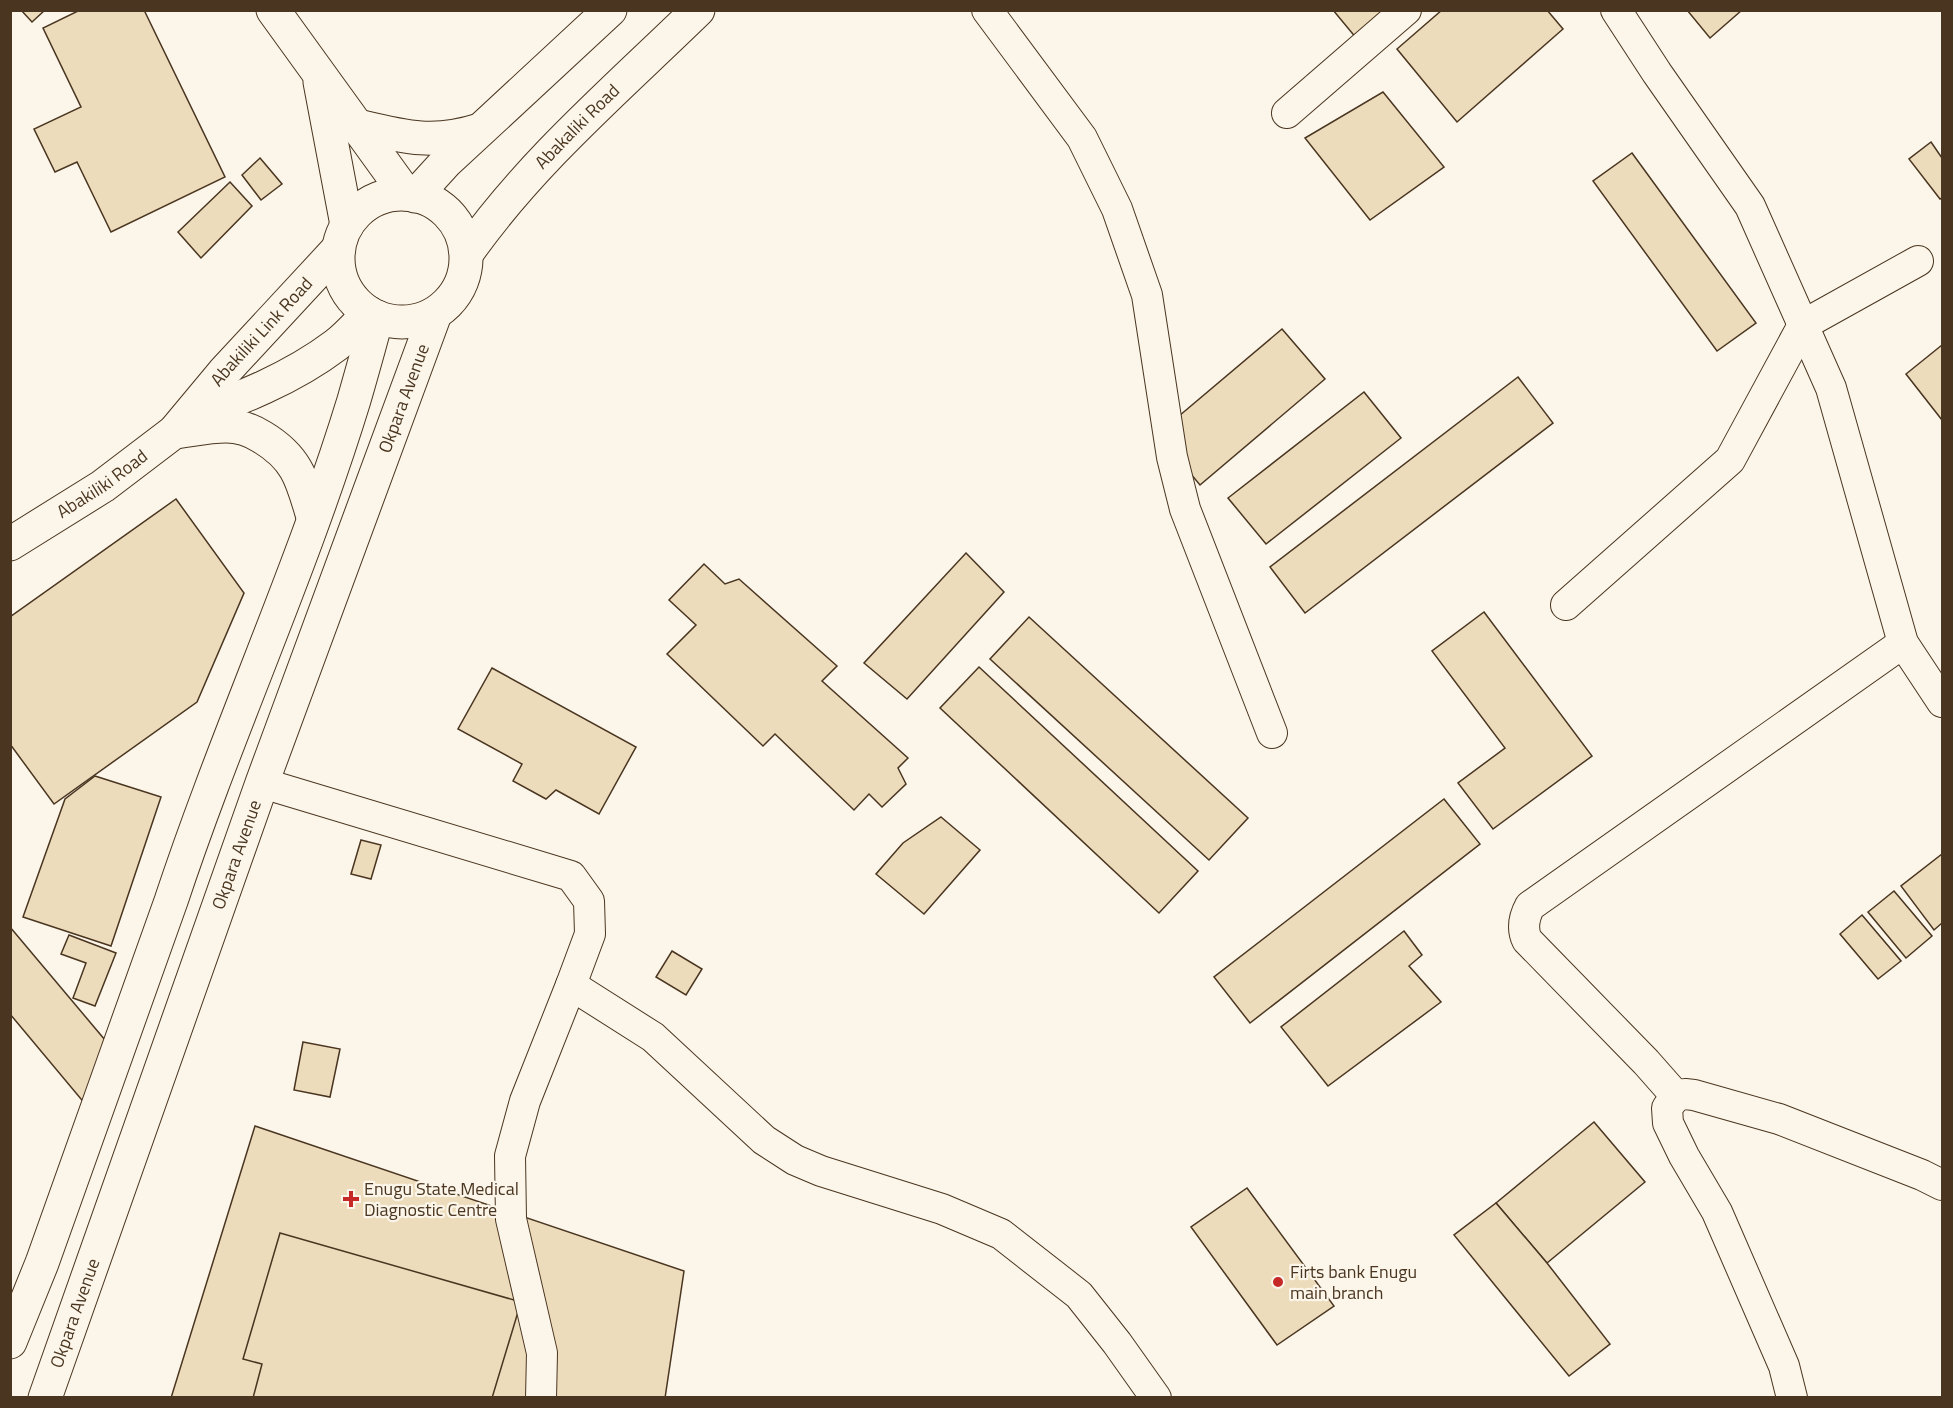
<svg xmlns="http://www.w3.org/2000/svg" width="1953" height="1408" viewBox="0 0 1953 1408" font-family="'Titillium Web',sans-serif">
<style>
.building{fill:#ecdcbc;stroke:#4a3520;stroke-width:1.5}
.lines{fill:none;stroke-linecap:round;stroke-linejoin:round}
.street-casing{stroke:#4a3520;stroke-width:32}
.secondary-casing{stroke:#4a3520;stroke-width:35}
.primary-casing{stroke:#4a3520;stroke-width:35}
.street{stroke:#fbf6e9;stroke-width:30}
.secondary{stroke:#fbf6e9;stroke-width:33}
.primary{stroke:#fbf6e9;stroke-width:33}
.poi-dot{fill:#c62828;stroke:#fbf6e9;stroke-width:2}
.labels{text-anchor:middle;stroke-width:4.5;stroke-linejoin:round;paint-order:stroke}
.street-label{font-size:18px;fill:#4a3520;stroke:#fbf6e9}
.poi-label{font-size:18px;fill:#4a3520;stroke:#fbf6e9;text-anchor:start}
</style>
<rect width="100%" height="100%" fill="#fbf6e9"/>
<g class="building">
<path d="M21 10H45L32 22Z"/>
<path d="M80 10H144L225 177 111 232 77 162 55 172 34 129 81 107 43 28Z"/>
<path d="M1333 10H1392L1357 39Z"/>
<path d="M1442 10H1547L1563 29 1457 122 1397 49Z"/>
<path d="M1687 10H1742L1710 38Z"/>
<path d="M1383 92 1444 167 1370 220 1305 138Z"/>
<path d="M1931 142 1942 158V198L1940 199 1909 159Z"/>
<path d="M1632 153 1756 323 1717 351 1593 181Z"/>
<path d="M260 158 282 184 261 200 242 175Z"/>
<path d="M230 182 252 206 201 258 178 232Z"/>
<path d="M1282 329 1325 379 1200 485 1185 467 1179 416Z"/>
<path d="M1942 345V420L1906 374Z"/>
<path d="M1518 377 1553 423 1305 613 1270 567Z"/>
<path d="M1364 392 1401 438 1266 544 1228 498Z"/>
<path d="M176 499 244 593 197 702 54 804 10 744V617Z"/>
<path d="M966 553 1004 592 907 699 864 663Z"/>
<path d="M704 564 725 584 739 579 837 666 822 681 908 758 898 768 906 784 882 807 869 794 854 810 775 734 763 746 667 654 696 625 669 600Z"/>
<path d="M1484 612 1592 756 1493 829 1458 783 1505 748 1432 651Z"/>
<path d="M1029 617 1248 818 1209 860 990 659Z"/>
<path d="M979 667 1198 871 1159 913 940 708Z"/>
<path d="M492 668 636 747 599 814 556 790 546 799 513 781 522 764 458 729Z"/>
<path d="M95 776 161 797 111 946 23 917 65 799Z"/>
<path d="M1444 799 1480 844 1250 1023 1214 977Z"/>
<path d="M941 817 980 850 924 914 876 874 903 843Z"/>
<path d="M361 840 381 845 371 879 351 874Z"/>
<path d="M1942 854V923L1934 930 1901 886Z"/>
<path d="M1894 891 1932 936 1906 958 1868 912Z"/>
<path d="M1862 915 1901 961 1878 979 1840 934Z"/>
<path d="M10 927 105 1040 86 1105 10 1014Z"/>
<path d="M1404 931 1422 955 1409 966 1441 1002 1328 1086 1281 1027Z"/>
<path d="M69 935 116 953 95 1006 73 998 86 963 61 954Z"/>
<path d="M672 951 702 969 686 995 656 977Z"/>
<path d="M303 1042 340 1049 330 1097 294 1090Z"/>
<path d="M1594 1122 1645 1182 1547 1263 1496 1203Z"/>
<path d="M255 1126 684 1271 665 1398H171Z"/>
<path d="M1247 1188 1334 1306 1277 1345 1191 1227Z"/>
<path d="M1496 1203 1547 1263 1610 1344 1569 1376 1454 1235Z"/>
<path d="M280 1233 521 1302 492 1398H253L262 1364 243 1359Z"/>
</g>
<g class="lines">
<g class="street-casing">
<g id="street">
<path d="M987 10 1082 138 1117 209 1147 295 1172 457 1185 509 1272 733"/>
<path d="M1616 10 1657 73 1750 206 1831 388 1903 643 1942 702"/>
<path d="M1287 113 1406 10"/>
<path d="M1566 605 1730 460 1803 325 1918 261"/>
<path d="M1903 643 1530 906C1524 917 1522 929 1527 940L1646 1062 1676 1096 1685 1094 1694 1095 1779 1119 1922 1175 1942 1185"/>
<path d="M262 783 571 876 589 901 590 934 571 985 653 1037 764 1140 795 1160 821 1171 942 1209 1001 1234 1079 1295 1117 1343 1156 1398"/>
<path d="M1676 1096 1667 1108 1668 1123 1684 1156 1717 1212 1784 1366 1792 1398"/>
<path d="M541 1398 542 1353 511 1219 510 1156 525 1101 571 985"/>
</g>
</g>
<g class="secondary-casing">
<g id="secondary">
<path d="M273 10 406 194"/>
<path d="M320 82 347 225"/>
<path d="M187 418C239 399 291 379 336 345 348 336 358 324 369 313"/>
<path id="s1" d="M10 544 103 486 174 432 224 372 338 249"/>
</g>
</g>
<g class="primary-casing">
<g id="primary">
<path d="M358 126C404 137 433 145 480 130"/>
<circle cx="402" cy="258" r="64"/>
<path d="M415 196 446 162 610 10"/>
<path id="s2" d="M467 253C531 162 618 88 698 10"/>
<path d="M174 432C191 430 209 426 226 426 238 426 251 430 262 437 297 458 302 479 313 517"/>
<path d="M10 1342 42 1263 171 901C227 732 302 570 354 400 362 372 370 344 377 317"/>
<path id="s3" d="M45 1398 262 783 435 314"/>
</g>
</g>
<use href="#street" class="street"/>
<use href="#secondary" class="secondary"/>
<use href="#primary" class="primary"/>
</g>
<g class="poi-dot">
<path d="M348 1190h6v6h6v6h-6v6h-6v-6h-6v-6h6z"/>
<circle cx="1278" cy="1282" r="6"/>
</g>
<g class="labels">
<g class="street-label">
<text dy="6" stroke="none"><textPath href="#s2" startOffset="168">Abakaliki Road</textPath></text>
<text dy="6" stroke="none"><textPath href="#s1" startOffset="332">Abakiliki Link Road</textPath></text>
<text dy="6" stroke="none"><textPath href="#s3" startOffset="1062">Okpara Avenue</textPath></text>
<text dy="6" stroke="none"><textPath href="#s1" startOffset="110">Abakiliki Road</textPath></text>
<text dy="6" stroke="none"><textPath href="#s3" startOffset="576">Okpara Avenue</textPath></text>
<text dy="6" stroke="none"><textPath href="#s3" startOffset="90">Okpara Avenue</textPath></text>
</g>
<g class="poi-label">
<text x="364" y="1195">Enugu State Medical<tspan x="364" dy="21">Diagnostic Centre</tspan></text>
<text x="1290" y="1278">Firts bank Enugu<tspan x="1290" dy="21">main branch</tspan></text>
</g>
</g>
<rect width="1953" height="1408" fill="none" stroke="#4a3520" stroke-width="24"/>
</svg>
